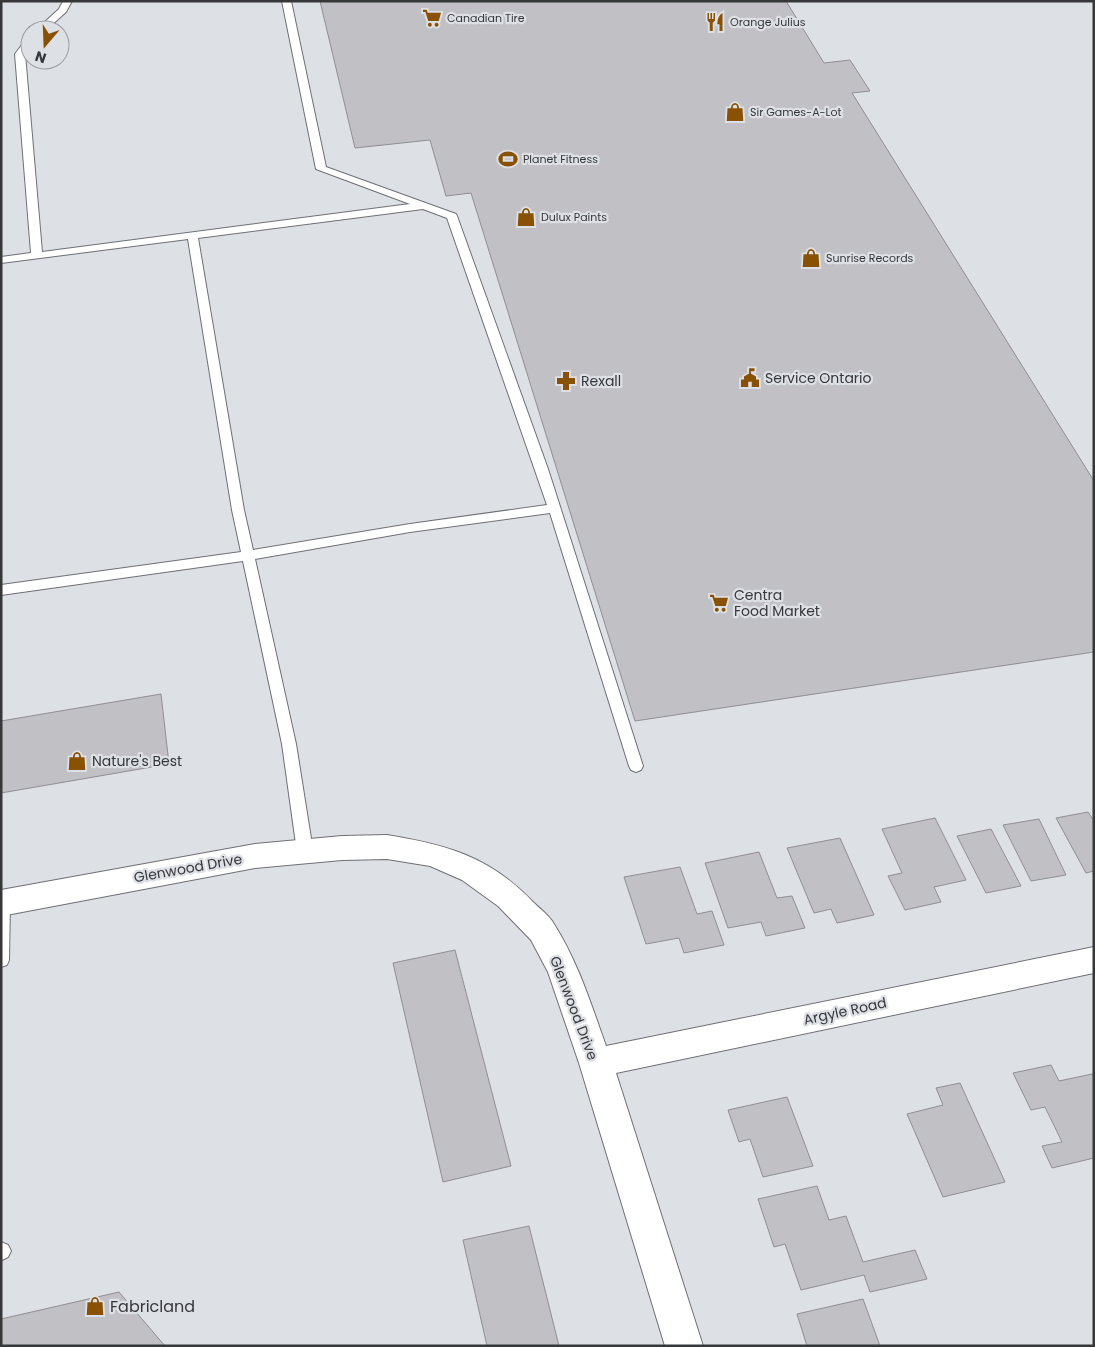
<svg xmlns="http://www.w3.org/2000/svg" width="1095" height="1347" viewBox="0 0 1095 1347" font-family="Poppins,sans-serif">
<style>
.building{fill:#c0c0c5;stroke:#8f8e93}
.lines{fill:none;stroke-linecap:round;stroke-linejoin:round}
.lane-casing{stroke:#6d7074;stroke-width:2}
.street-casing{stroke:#6d7074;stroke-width:2}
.lane{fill:#fff;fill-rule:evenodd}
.street{fill:#fff;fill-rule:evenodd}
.labels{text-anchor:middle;stroke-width:4.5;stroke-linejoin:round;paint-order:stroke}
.far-poi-label{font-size:11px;fill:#363739;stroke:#dde0e5;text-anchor:start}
.poi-label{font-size:14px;fill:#363739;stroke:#dde0e5;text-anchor:start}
.street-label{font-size:14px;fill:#363739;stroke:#dde0e5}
.near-poi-label{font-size:16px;fill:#363739;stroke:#dde0e5;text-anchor:start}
</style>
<rect width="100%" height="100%" fill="#dde0e5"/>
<g class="building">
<path d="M320 1H786L824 63 850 60 870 91 852 93 1094 481V652L635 721 471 193 446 196 430 140 355 148Z"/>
<path d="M161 694 169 764 1 793V721Z"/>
<path d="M1088 812 1094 821V871L1086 873 1056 818Z"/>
<path d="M935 818 966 880 934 887 941 902 905 910 888 876 902 873 882 829Z"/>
<path d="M1039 819 1066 875 1031 881 1003 825Z"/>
<path d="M991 829 1021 886 986 893 957 836Z"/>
<path d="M840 838 874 915 837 923 831 909 814 913 787 848Z"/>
<path d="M759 852 777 898 792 896 805 928 766 936 761 922 728 928 705 863Z"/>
<path d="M680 867 697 914 712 911 724 945 684 953 679 938 646 944 624 877Z"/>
<path d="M455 950 511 1166 443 1182 393 963Z"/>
<path d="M1051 1065 1059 1081 1092 1074 1094 1077V1158L1052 1168 1042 1146 1062 1142 1045 1107 1031 1110 1013 1073Z"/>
<path d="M960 1083 1005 1182 943 1197 907 1114 943 1105 936 1088Z"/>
<path d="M787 1097 813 1166 763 1177 750 1139 739 1142 728 1110Z"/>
<path d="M817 1186 829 1220 846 1216 863 1262 915 1250 927 1279 870 1292 864 1275 801 1290 785 1244 774 1247 758 1199Z"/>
<path d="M529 1226 559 1346H487L463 1240Z"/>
<path d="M119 1292 165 1346H1V1319Z"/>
<path d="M863 1299 880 1346H807L797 1314Z"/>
</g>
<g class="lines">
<g class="lane-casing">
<g id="lane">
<path d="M63 1H72L66 12 46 30H36L59 9Z"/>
<path d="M282 1H291L326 167 456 214 457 216 548 469 643 766 641 770 636 772 631 770 629 766 550 513 410 532 255 559 296 744 313 851 310 855 305 857 300 855 297 851 282 744 243 561 1 595V585L241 552 232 510 188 239 1 263V257L31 253 15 54 27 38 30 37V47L25 54 42 252 410 204 316 169ZM423 209 447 218 547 505 410 524 253 550 244 510 198 238Z"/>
<path d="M2 896 7 898 10 902 9 960 7 965 1 967Z"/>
<path d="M1 1242 8 1245 11 1251 8 1257 2 1260Z"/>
</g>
</g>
<g class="street-casing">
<path id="street" d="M387 835C447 845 489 856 533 902 540 909 549 915 554 924 578 962 591 1004 606 1046L1094 947V973L616 1073 703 1346H665L579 1063 548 972 531 940 498 906 462 880 430 866 387 859 342 860 255 868 1 916V890L255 844 342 836Z"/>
</g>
<use href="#lane" class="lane"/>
<use href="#street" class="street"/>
</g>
<defs>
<g id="supermarket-bare" transform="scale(1.5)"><path d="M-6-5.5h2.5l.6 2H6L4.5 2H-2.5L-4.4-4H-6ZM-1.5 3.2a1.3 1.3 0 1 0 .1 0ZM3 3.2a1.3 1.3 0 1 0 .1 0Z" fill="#895103" stroke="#dde0e5" stroke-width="2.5" paint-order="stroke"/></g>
<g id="restaurant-bare" transform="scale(1.5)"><path d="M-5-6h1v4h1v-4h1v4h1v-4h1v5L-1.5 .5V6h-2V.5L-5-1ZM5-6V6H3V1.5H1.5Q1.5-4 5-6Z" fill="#895103" stroke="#dde0e5" stroke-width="2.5" paint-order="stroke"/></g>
<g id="shop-bare" transform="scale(1.5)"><path d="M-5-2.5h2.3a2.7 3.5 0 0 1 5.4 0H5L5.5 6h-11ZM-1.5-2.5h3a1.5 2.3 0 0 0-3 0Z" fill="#895103" stroke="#dde0e5" stroke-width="2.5" paint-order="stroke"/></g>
<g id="stadium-bare" transform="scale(1.5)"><path d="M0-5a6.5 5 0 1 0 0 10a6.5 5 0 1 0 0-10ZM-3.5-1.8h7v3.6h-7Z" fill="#895103" stroke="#dde0e5" stroke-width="2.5" paint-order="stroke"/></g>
<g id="civic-bare" transform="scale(1.5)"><path d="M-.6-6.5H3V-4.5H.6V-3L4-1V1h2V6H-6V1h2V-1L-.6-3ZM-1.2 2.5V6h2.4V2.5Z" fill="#895103" stroke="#dde0e5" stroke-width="2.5" paint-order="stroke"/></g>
<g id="pharmacy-bare" transform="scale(1.5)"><path d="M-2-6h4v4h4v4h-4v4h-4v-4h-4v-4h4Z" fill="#895103" stroke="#dde0e5" stroke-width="2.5" paint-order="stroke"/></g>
</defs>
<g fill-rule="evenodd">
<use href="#supermarket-bare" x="432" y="18"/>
<use href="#restaurant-bare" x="715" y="22"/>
<use href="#shop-bare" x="735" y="112"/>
<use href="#stadium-bare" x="508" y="159"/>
<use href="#shop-bare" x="526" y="217"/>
<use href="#shop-bare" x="811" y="258"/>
<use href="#civic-bare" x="750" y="378"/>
<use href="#pharmacy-bare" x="566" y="381"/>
<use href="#supermarket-bare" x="719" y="603"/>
<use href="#shop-bare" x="77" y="761"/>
<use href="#shop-bare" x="95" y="1306"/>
</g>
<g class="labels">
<g class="far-poi-label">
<text x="447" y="22">Canadian Tire</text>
<text x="730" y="26">Orange Julius</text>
<text x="750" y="116">Sir Games-A-Lot</text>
<text x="523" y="163">Planet Fitness</text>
<text x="541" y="221">Dulux Paints</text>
<text x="826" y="262">Sunrise Records</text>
</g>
<g class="poi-label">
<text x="765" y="383">Service Ontario</text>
<text x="581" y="386">Rexall</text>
<text x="734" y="600">Centra<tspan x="734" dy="16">Food Market</tspan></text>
<text x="92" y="766">Nature's Best</text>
</g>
<g class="street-label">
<text transform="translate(188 868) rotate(-10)" y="5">Glenwood Drive</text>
<text transform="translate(574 1008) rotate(69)" y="5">Glenwood Drive</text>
<text transform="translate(845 1011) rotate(-12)" y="5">Argyle Road</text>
</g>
<g class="near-poi-label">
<text x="110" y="1312">Fabricland</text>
</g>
</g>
<rect width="1095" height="1347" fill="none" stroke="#363739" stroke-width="5"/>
<g transform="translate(45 45) rotate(199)"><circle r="24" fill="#dde0e5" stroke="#9a9ca0"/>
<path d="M0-4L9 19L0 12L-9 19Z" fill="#895103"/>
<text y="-8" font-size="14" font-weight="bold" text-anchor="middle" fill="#363739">N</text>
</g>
</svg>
